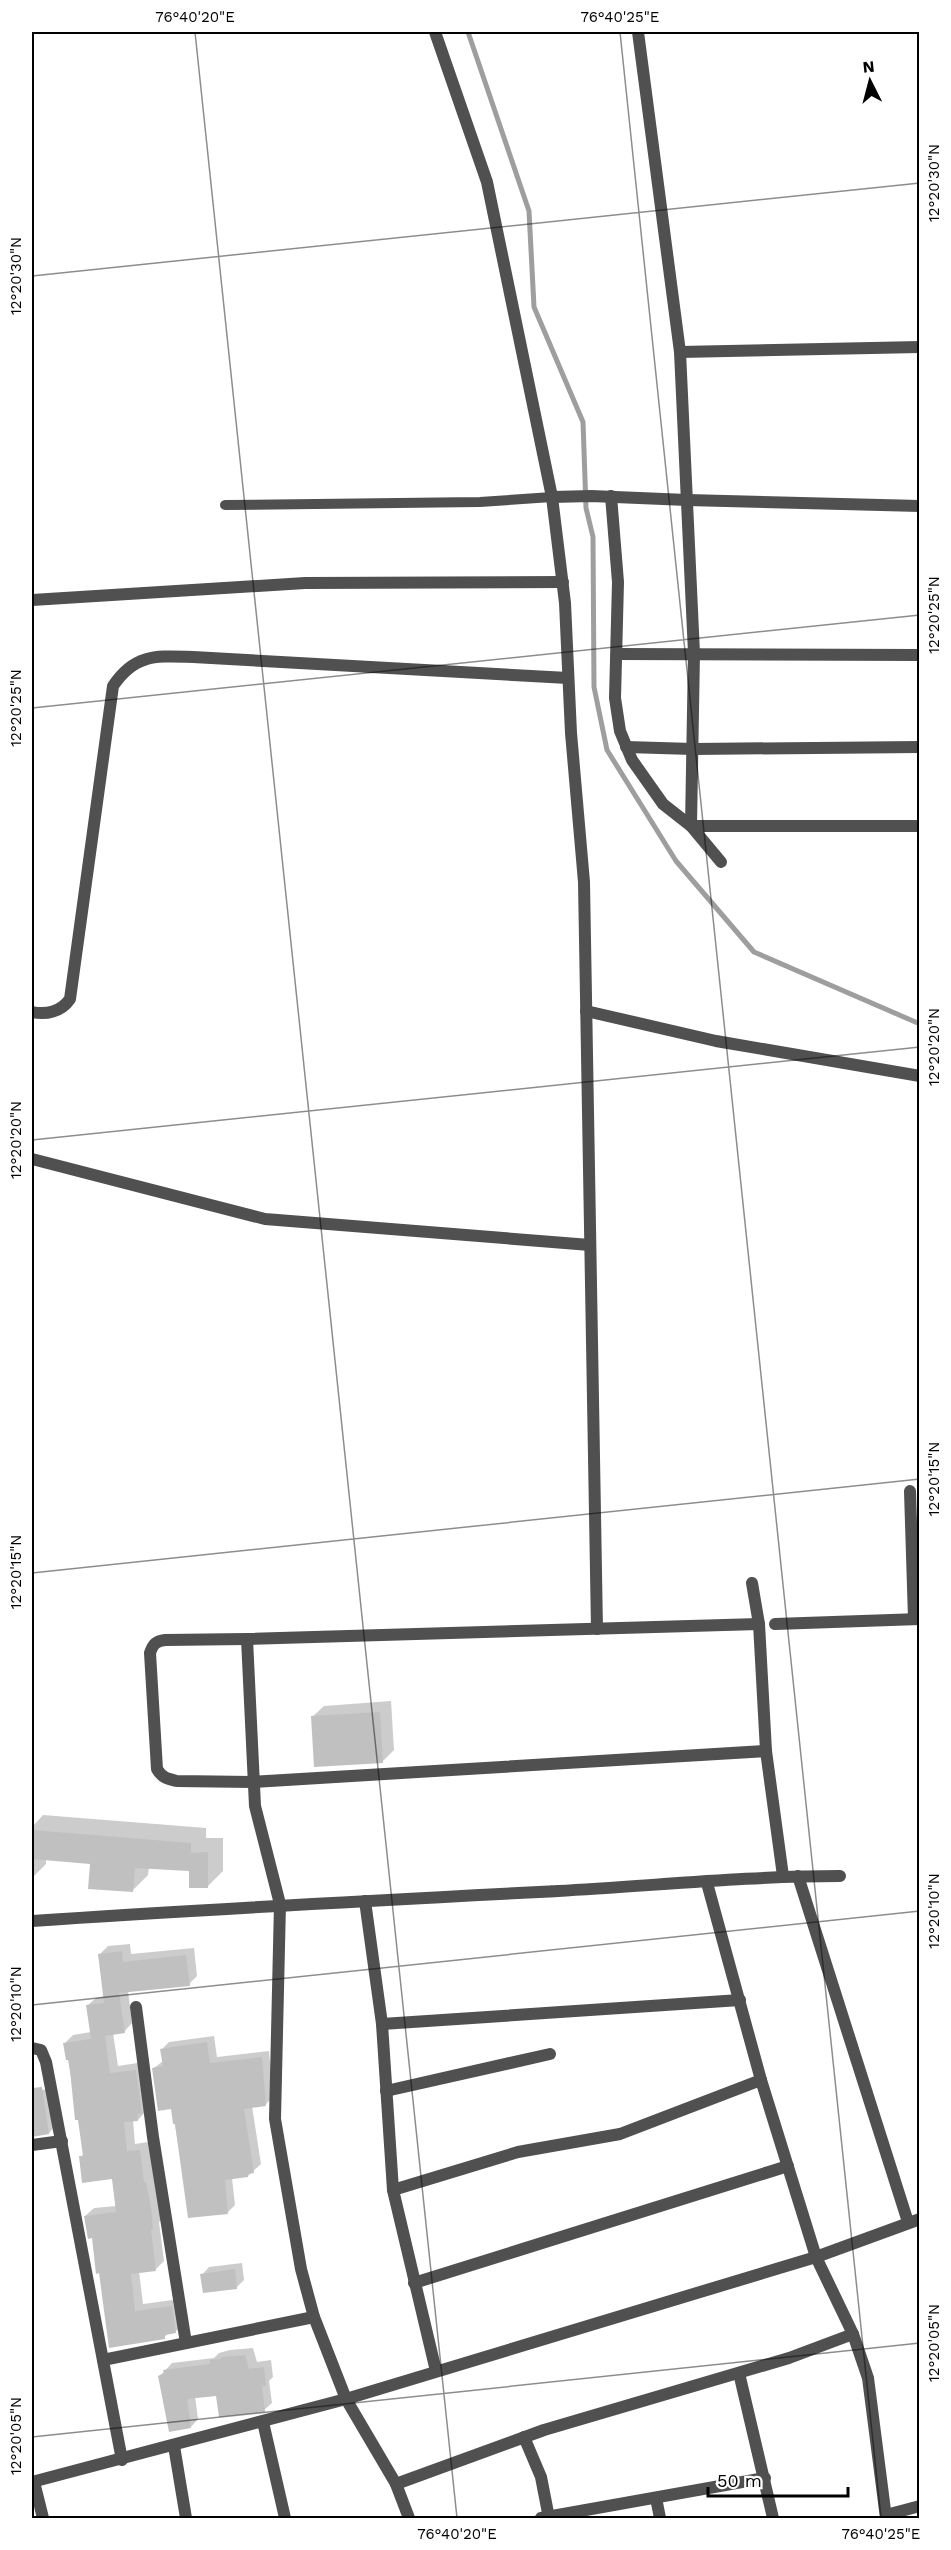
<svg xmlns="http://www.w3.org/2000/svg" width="951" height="2550" viewBox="0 0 951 2550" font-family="'Work Sans',sans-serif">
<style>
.shadow{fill:#0003}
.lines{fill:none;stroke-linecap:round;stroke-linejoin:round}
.stream{stroke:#9e9e9e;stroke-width:5}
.building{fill:#c0c0c0}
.lane{stroke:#505050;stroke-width:10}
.street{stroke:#505050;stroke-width:12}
.ticks{fill:none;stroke:#000;stroke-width:1.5;stroke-opacity:0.45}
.neatline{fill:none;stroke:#000;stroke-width:2}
.ticks-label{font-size:15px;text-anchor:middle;fill:#000}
</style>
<rect width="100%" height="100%" fill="#fff"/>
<g class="shadow">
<path d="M391 1701 394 1750 383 1761 312 1717 324 1706Z"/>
<path d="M43 1815 206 1828V1838H223V1871L207 1887 191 1870 149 1867 148 1875 133 1890 91 1863 46 1859V1864L32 1878V1827Z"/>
<path d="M130 1944 131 1954 194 1948 197 1976 189 1984 128 1991 132 2023 124 2032 113 2033 118 2066 144 2062 146 2111 138 2120H133L135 2144 148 2142 161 2220 159 2222 164 2261 156 2269 139 2271 143 2304 180 2299 184 2324 175 2332 169 2333 164 2337 110 2346 100 2271 93 2236 85 2216 94 2208 116 2206 113 2178 81 2157 84 2153 65 2043 73 2035 91 2032 87 2006 96 1998 105 1996 100 1954 108 1946Z"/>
<path d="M214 2036 217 2057 269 2051 273 2097 266 2104 252 2106 261 2164 248 2176 232 2178 235 2205 228 2212 190 2216 172 2107 154 2068 163 2061 162 2049 169 2042Z"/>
<path d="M50 2089 56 2125 49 2133 32 2135V2091Z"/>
<path d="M242 2263 244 2280 237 2287 202 2275 209 2267Z"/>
<path d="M253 2348 257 2362 271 2360 273 2377 269 2381 272 2403 264 2410 218 2394 195 2396 198 2419 191 2427 159 2377 172 2363 214 2358 219 2353 230 2350Z"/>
</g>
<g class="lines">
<path class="stream" d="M468 32 529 211 534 307 583 422 586 508 593 537 594 687 607 750 676 861 754 952 920 1024"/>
</g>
<g class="building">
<path d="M380 1712 383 1763 314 1767 311 1716Z"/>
<path d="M32 1830 191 1843V1853L208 1852V1888H189V1871L135 1868 133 1892 88 1889 90 1864 32 1859Z"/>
<path d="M122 1951 123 1962 186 1955 190 1986 119 1993 125 2033 105 2036 110 2073 136 2070 142 2113 137 2114 138 2121 124 2122 127 2151 140 2150 144 2183 146 2182 151 2207 153 2229 151 2230 156 2271 131 2274 135 2311 172 2306 176 2333 165 2335V2339L109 2348 99 2273 96 2274 92 2238 88 2239 84 2216 116 2212 112 2179 82 2183 79 2156H83L78 2120H75L69 2060H66L63 2043 91 2039 86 2005 104 2003 98 1954Z"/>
<path d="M207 2042 210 2063 262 2057 266 2106 244 2109 254 2173 248 2174V2177L225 2180 228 2214 188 2218 175 2124H173L171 2109 158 2111 152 2068 163 2066 160 2049Z"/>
<path d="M42 2087 49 2134 32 2137V2088Z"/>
<path d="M235 2269 237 2289 203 2293 200 2274Z"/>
<path d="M245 2355 249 2369 264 2367 266 2386H262L265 2412 219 2417 216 2396 187 2399 191 2428 169 2432 158 2376 164 2373 163 2370 210 2364V2360L221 2359V2357Z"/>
</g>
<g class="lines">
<path class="lane" d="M225 505 480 502 552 497"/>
<g class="street">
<path d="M435 32 487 182 552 497 565 603 571 733 584 882 597 1629"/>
<path d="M638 32 680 352 694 653 691 826H920"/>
<path d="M680 352 920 347"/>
<path d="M611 496 618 582 615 698 620 731 632 760 663 804 691 826 721 862"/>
<path d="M552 497 591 496 687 500 920 506"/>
<path d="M32 600 305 583 563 582"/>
<path d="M617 654 920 655"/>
<path d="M626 747 693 749 920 747"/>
<path d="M586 1011 716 1041 920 1076"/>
<path d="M32 1012C46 1015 61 1012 70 999L113 686C135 653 157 656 193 657L568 678"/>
<path d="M32 1159 265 1219 590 1245"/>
<path d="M910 1491 914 1619"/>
<path d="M752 1583 759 1624 766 1751 783 1876"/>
<path d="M759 1624 247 1639 165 1640C156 1641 153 1644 150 1653L157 1769C162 1778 168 1779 177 1781L252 1782 766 1751"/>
<path d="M775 1624 920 1619"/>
<path d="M247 1639 255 1806 280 1904 275 2119 301 2269 314 2317 346 2399 396 2484 409 2518"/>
<path d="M798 1876 908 2222"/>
<path d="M707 1883 761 2080 816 2257 853 2334 868 2378 886 2518"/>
<path d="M365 1901 382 2024 393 2190 436 2371"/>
<path d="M32 1921C207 1909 383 1900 558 1891 652 1886 746 1876 840 1876"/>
<path d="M136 2007 153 2137 186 2343"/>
<path d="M382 2024 740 2000"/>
<path d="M32 2048 41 2050 46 2062 122 2460"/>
<path d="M386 2091 550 2054"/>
<path d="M32 2145 62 2141"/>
<path d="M393 2190 518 2152 620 2134 761 2080"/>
<path d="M414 2283 788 2166"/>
<path d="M103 2360 314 2317"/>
<path d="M739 2373 773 2518"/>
<path d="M263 2422 285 2518"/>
<path d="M524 2437 541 2477 549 2518"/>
<path d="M174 2446 186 2518"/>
<path d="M32 2482 346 2399 816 2257 920 2219"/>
<path d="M34 2482 43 2518"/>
<path d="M396 2484 544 2430 789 2358 853 2334"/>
<path d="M656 2498 660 2518"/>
<path d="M886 2515 920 2506"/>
<path d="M541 2518 765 2478"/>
</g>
</g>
<path class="ticks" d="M195 32 457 2518M620 32 881 2518M32 276 920 183M32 708 920 615M32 1140 920 1047M32 1573 920 1479M32 2005 920 1911M32 2437 920 2343M32 2515V2518"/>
<rect width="951" height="2550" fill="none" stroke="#ffffff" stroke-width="66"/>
<g transform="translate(870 81) rotate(354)" stroke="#ffffff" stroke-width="4.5" paint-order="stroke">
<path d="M0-4.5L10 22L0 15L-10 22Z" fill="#000000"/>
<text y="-9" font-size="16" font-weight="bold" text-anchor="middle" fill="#000000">N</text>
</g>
<path d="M708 2487v9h140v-9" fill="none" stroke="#000000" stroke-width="3"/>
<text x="717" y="2487" font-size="18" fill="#000000" stroke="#ffffff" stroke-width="4.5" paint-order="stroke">50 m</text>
<rect x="33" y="33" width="885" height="2484" class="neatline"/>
<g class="ticks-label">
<text x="195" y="22">76°40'20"E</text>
<text x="620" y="22">76°40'25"E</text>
<text transform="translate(934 183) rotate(-90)" y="5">12°20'30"N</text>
<text transform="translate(16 276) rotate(-90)" y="5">12°20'30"N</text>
<text transform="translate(934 615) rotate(-90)" y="5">12°20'25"N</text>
<text transform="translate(16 708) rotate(-90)" y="5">12°20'25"N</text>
<text transform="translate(934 1047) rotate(-90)" y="5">12°20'20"N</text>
<text transform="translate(16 1140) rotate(-90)" y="5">12°20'20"N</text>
<text transform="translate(934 1479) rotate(-90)" y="5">12°20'15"N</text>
<text transform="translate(16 1572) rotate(-90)" y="5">12°20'15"N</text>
<text transform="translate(934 1911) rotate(-90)" y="5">12°20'10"N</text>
<text transform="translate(16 2004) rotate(-90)" y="5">12°20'10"N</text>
<text transform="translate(934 2343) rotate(-90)" y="5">12°20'05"N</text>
<text transform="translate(16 2436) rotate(-90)" y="5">12°20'05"N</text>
<text x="457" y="2539">76°40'20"E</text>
<text x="881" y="2539">76°40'25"E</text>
</g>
</svg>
